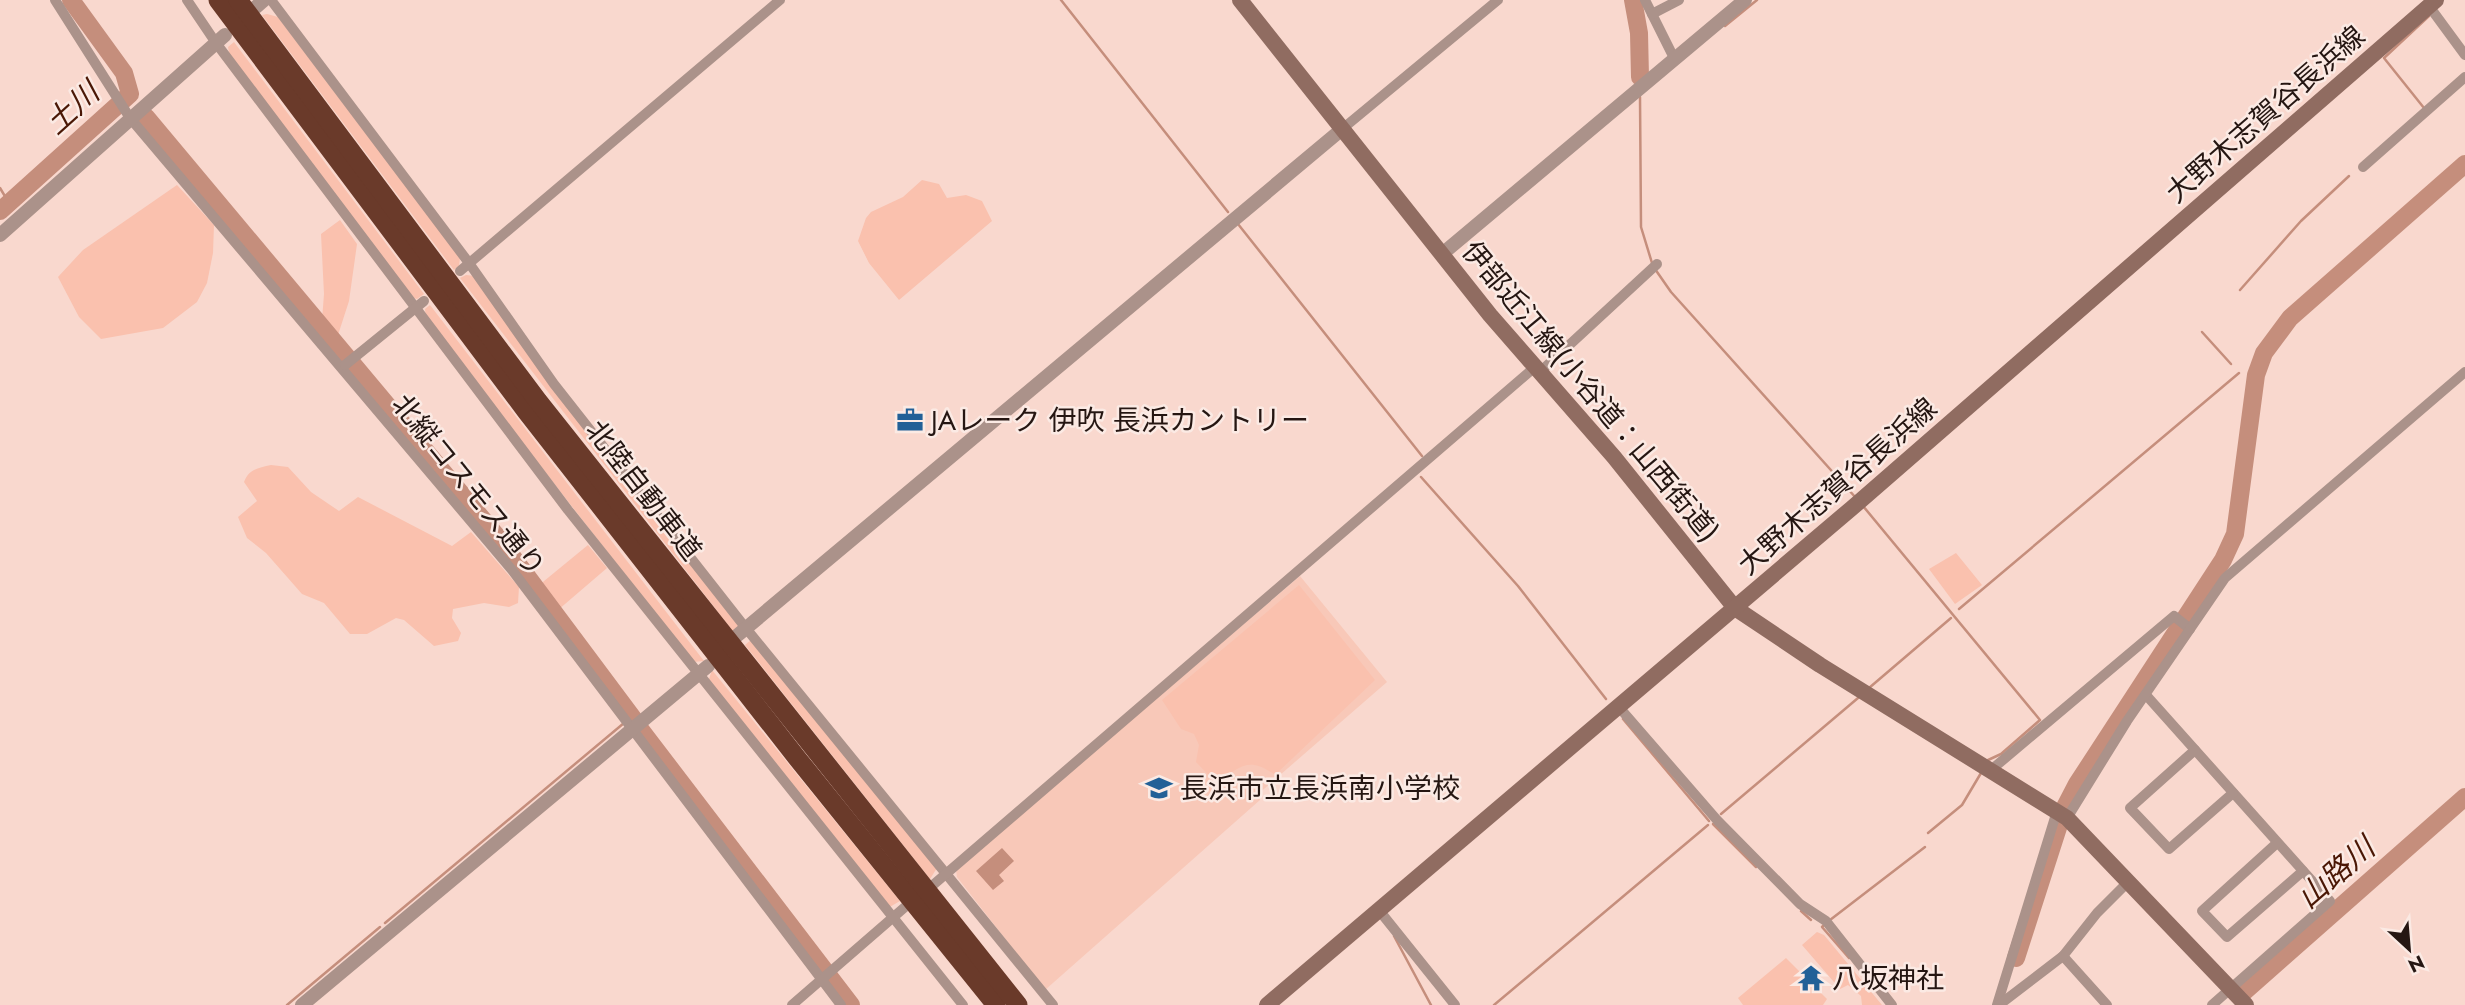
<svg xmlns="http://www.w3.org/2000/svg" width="2465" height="1005" viewBox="0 0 2465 1005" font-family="Jost,'Noto Sans JP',sans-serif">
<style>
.built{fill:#f8c8b8}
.green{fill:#fac1ae}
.water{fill:#c58e7c}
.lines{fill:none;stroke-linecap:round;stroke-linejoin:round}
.stream{stroke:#c58e7c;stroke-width:2.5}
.river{stroke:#c58e7c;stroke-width:18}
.minor{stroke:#ab928a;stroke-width:10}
.tertiary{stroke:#ab928a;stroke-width:14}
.secondary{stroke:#906c61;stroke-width:16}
.motorway{stroke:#6a3a2a;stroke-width:19}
.labels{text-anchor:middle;stroke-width:5;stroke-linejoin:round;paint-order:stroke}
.street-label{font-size:28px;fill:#251612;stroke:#fbeae4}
.poi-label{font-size:28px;fill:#251612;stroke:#fbeae4;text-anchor:start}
.water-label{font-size:30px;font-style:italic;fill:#4a1705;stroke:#fbeae4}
</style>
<rect width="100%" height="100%" fill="#f9d8ce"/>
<path class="built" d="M1300 576 1387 682 1257 795 1260 800 1045 990 957 877 956 870Z"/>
<g class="green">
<path d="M267 14 278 17 460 258 459 266 454 270 262 15Z"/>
<path d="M234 42 424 294 417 299 409 297 230 58 228 47Z"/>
<path d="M922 180 939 184 947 198 966 195 982 201 992 221 899 300 869 263 858 241 866 218 871 212 903 197Z"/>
<path d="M177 185 214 225 213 253 207 283 197 302 163 328 101 339 79 317 58 277 83 250Z"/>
<path d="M340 220 357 244 349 301 338 335 322 320 324 294 321 234Z"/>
<path d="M466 275 475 276 740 626 735 634 460 278Z"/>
<path d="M430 305 704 661 693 662 426 319 425 309Z"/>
<path d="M271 465 288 467 311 492 339 511 358 497 452 546 471 532 519 587 518 603 509 607 484 603 453 609 452 618 461 633 458 641 434 646 404 620 396 618 367 634H350L324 603 302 594 266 553 247 538 238 517 257 501 244 482C249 469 258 468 271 465Z"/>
<path d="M588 545 607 568 558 610 538 586Z"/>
<path d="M1956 553 1982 585 1955 604 1929 569Z"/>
<path d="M1299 585 1375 680 1275 775C1249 756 1239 766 1217 784L1196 762 1199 745 1194 734 1181 729 1162 700Z"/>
<path d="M752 639 937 868 930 879 745 645Z"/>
<path d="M712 670 900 901 888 908 708 682Z"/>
<path d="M1817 932 1824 935 1882 1005H1862L1861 996 1848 985 1840 989 1802 945Z"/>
<path d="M1786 958 1827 999 1823 1005H1743L1738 998Z"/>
</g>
<path class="water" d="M1002 848 1014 861 999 875 1004 881 993 890 976 871Z"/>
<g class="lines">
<g class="stream">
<path d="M1061 0 1228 212"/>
<path d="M1725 26 1757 0"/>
<path d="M1640 97 1641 227 1652 263"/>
<path d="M2424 108 2384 58 2429 16"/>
<path d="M0 188 9 203"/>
<path d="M1238 224 1422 456"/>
<path d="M1655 269 1671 292 1856 498"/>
<path d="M2240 290 2301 221 2349 176"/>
<path d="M2202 332 2231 364"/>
<path d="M1421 477 1518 586 1606 699"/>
<path d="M1863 506 2040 720 2001 754 1986 761"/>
<path d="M1959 609 2239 373"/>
<path d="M1869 688 1951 618"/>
<path d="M1623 719 1709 821"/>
<path d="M1721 814 1858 698"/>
<path d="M1713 824 1756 867"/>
<path d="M1928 833 1962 805 1981 773"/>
<path d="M1801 911 1811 920"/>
<path d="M1830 920 1925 847"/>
<path d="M385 923 624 723"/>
<path d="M1825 924 1822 927 1849 958"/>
<path d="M1394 936 1431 1005"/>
<path d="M287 1005 380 927"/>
<path d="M1494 1005 1708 825"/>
</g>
<g class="river">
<path d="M1633 0 1639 33 1640 77"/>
<path d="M146 117 500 540 635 721"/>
<path d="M0 211 130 94 124 73 71 0"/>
<path d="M640 729 851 1005"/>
<path d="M2016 958 2064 809 2077 784 2223 560 2235 534 2256 375 2264 353 2290 318 2465 164"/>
<path d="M2245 991 2465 797"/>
</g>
<g class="minor">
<path d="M55 0 130 118 512 570 841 1005"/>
<path d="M187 0 216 43 568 510 963 1005"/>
<path d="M271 0 469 263 554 384 745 627 1053 1005"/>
<path d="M1645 0 1674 58"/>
<path d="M2429 6 2465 55"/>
<path d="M1652 14 1679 0"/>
<path d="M1341 130 1498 0"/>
<path d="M2363 167 2465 77"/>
<path d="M460 271 780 0"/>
<path d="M345 365 424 301"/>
<path d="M1540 372 1657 264"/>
<path d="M2146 695 2330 901 2212 1005"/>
<path d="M1618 706 1717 820 1800 904 1826 921 1892 1005"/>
<path d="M2195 750 2130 808 2169 849 2233 793"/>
<path d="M1991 770 2174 616 2190 629"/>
<path d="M2067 818 2127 721 2225 578 2465 372"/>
<path d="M2277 843 2202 911 2227 937 2303 871"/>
<path d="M933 885 1535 367"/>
<path d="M1378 909 1455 1005"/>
<path d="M2063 956 2107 1005"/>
<path d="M792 1005 905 907"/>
<path d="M1997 1005 2057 811"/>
<path d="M1999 1005 2063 956 2097 913 2129 881"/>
</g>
<g class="tertiary">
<path d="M256 7 264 0"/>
<path d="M0 235 225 35"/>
<path d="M1442 254 1745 0"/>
<path d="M733 639 1341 130"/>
<path d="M302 1005 708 666"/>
</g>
<g class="secondary">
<path d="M1240 0 1490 315 1614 457 1735 608 1820 665 2067 818 2246 1005"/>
<path d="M1267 1005 1852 508 2436 0"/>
</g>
<g class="motorway">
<path d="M218 0 526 411 797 758 996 1005"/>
<path d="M238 0 538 401 1018 1005"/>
</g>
</g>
<defs>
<g id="office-bare" transform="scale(2.1)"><path d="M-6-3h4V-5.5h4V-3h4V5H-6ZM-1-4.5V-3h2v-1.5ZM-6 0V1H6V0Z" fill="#226097" stroke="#fbeae4" stroke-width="2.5" paint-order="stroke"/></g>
<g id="school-bare" transform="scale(2.1)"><path d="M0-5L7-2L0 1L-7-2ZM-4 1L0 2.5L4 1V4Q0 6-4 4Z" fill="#226097" stroke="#fbeae4" stroke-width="2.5" paint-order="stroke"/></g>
<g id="temple-bare" transform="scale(2.1)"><path d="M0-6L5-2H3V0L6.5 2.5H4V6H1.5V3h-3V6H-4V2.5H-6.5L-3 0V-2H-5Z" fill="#226097" stroke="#fbeae4" stroke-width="2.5" paint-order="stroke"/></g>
</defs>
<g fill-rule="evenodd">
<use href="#office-bare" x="910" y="420"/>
<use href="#school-bare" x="1159" y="788"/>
<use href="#temple-bare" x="1811" y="978"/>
</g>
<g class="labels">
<g class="street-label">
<text transform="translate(2265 114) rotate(-41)" y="10">大野木志賀谷長浜線</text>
<text transform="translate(1591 391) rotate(50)" y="10">伊部近江線(小谷道：山西街道)</text>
<text transform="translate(469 485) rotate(51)" y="10">北縦コスモス通り</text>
<text transform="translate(1837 486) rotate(-41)" y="10">大野木志賀谷長浜線</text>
<text transform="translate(644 490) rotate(52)" y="10">北陸自動車道</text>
</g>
<g class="poi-label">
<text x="931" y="430">JAレーク 伊吹 長浜カントリー</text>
<text x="1180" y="798">長浜市立長浜南小学校</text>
<text x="1832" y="988">八坂神社</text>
</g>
<g class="water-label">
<text transform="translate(72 108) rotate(-42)" y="10">土川</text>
<text transform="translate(2336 873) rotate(-41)" y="10">山路川</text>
</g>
</g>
<g transform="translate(2409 949) rotate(154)" stroke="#fbeae4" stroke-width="5" paint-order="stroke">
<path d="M0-5L12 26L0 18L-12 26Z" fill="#251612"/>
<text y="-10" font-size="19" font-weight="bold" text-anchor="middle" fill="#251612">N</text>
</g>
</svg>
